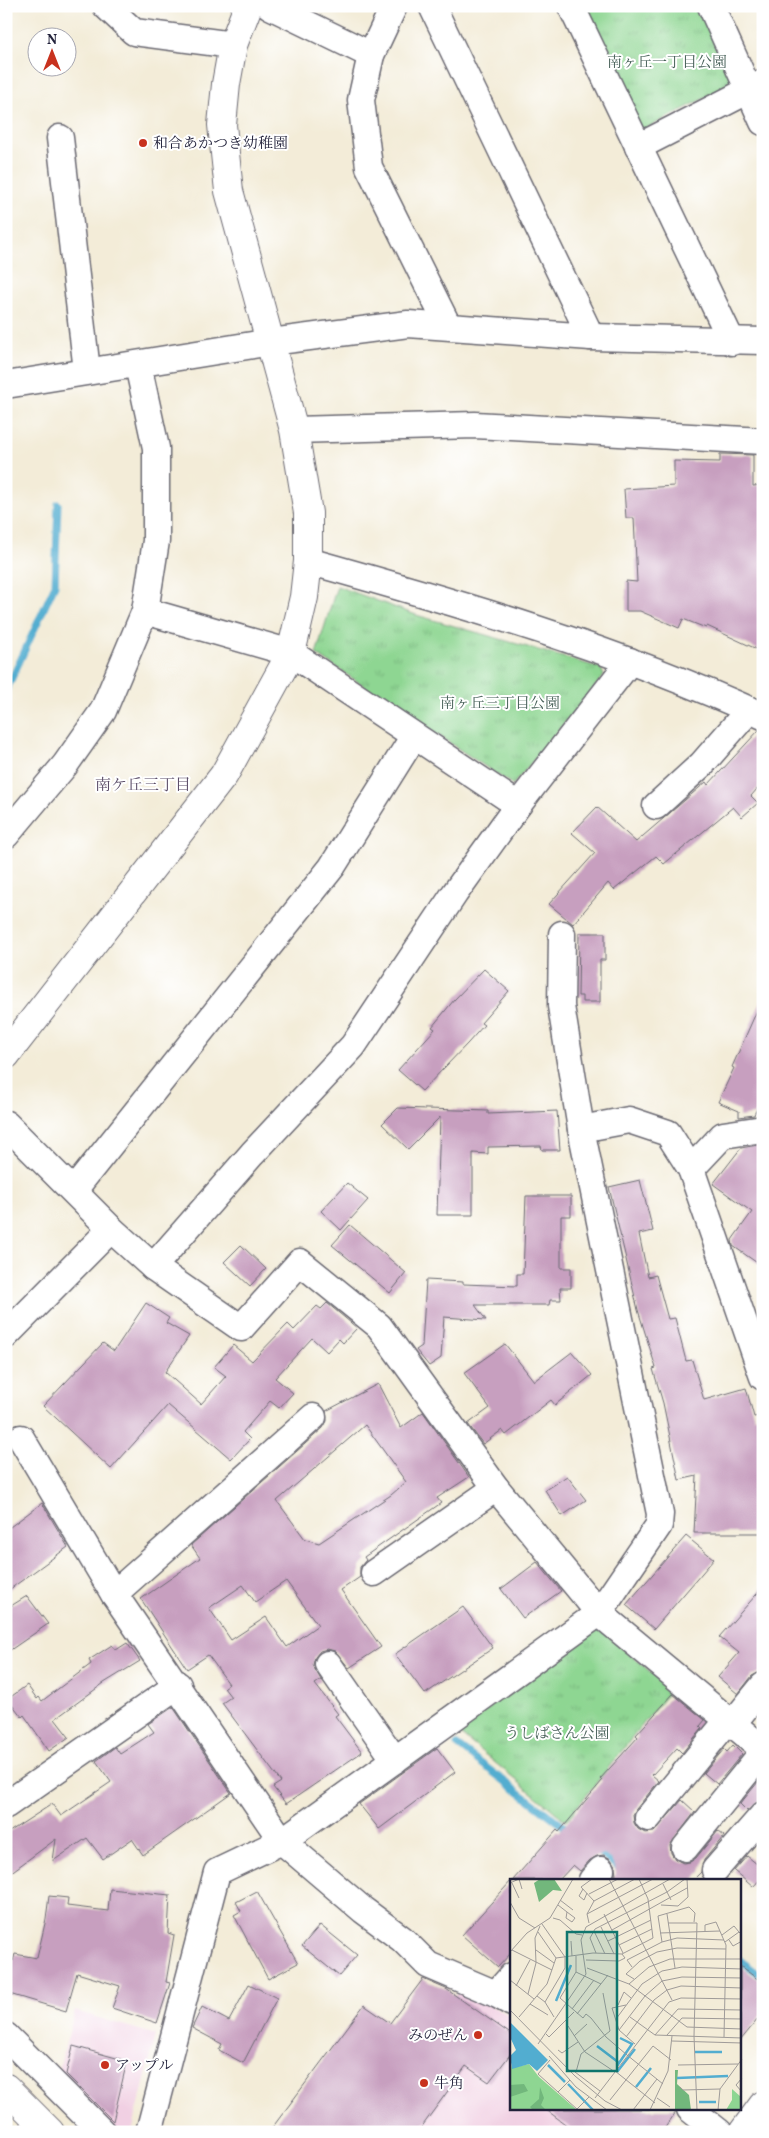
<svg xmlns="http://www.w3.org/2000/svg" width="769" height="2138" viewBox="0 0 769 2138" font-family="Vollkorn,'Noto Serif JP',serif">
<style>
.built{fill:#f1d0e3}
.park{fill:url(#park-tufts);stroke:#587c66}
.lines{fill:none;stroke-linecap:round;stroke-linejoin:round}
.stream{stroke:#52add0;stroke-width:7}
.building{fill:#c79fbf;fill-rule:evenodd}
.street-casing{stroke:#6b6972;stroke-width:29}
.secondary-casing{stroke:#6b6972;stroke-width:30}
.highway-casing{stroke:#6b6972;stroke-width:30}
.street{stroke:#fff;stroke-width:26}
.secondary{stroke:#fff;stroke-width:28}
.highway{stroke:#fff;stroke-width:28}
.poi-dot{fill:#c8321e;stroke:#fff;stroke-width:2}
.labels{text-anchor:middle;stroke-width:4;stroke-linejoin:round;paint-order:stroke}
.park-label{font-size:15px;fill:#486159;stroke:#fff}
.poi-label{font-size:15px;fill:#22223b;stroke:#fff;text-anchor:start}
.neighbourhood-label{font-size:16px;fill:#5c4e69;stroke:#fff}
.inset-river{fill:none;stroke:#52add0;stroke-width:2.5}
.inset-road{fill:none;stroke:#9f9b99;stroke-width:1}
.view{fill:#0f766e;fill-opacity:0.15;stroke:#0f766e;stroke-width:2.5}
.inset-edge{fill:none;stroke:#22223b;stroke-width:2.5}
</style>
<defs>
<pattern id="park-tufts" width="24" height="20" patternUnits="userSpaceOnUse" patternTransform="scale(1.25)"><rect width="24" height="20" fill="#8ed692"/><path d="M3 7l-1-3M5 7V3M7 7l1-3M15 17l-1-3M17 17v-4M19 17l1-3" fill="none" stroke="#7ab77f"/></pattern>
</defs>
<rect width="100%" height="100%" fill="#fff"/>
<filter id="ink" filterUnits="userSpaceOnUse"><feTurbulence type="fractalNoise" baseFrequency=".02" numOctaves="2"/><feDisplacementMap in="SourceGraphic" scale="10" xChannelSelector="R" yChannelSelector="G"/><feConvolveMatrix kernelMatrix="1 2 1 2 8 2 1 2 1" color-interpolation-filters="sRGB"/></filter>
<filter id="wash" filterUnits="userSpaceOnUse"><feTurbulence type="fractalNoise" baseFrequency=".0096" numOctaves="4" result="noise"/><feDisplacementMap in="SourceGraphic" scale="20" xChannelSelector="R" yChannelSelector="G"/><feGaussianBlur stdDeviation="1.12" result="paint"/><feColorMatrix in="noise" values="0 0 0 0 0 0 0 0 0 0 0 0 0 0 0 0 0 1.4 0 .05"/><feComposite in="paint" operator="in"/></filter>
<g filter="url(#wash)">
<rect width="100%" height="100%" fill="#f3ecd8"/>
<g class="built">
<path d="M459 1990 511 2016 512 2109H640L625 2132H357Z"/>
<path d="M75 2011 156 2035 132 2132H122L110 2126 57 2076Z"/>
</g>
<g class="park">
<path d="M581 6H700L736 82 639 132Z"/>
<path d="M337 586 416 615 601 668 604 676 513 785 316 654Z"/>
<path d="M601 1630 671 1689 566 1821 459 1733 578 1635Z"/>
</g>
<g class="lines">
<g class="stream">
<path d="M6 691 55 585 58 504"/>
<path d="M457 1745 570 1831"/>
<path d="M595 1850 635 1880"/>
<path d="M740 1960 763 1977"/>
<path d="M6 2127 11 2132"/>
</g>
</g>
<g id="blocks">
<g class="building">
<path d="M720 454 753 455V486L763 485V652L707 626 706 628 683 619 679 628 640 611H626V581L637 582 634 518H626L624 489 674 486V461L720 462Z"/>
<path d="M759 730 763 731V782L751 796 758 803 742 817 733 807 664 864 656 856 614 890 608 883 573 924 549 904 595 853 572 833 597 807 636 842 706 782 708 785Z"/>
<path d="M579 933H605V960H600V1002H582V996H578Z"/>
<path d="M484 969 509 991 481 1023 484 1025 468 1043 422 1091 398 1070 435 1029 432 1027 454 1000Z"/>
<path d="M763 997V1095L754 1115 739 1117V1111L718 1102 734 1068 732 1067Z"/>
<path d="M398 1108 488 1111V1114L557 1111 560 1150H542L541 1146 488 1147V1154L473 1153V1215H437L440 1117 408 1149 382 1124Z"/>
<path d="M763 1144V1267L733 1246 732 1240 752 1212 713 1184 741 1148Z"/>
<path d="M640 1180 653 1231 639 1234 648 1277 656 1275 668 1319 675 1318 686 1361 692 1360 704 1400 746 1388 754 1417 759 1416 763 1428V1533H694L697 1476 679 1480 663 1403 653 1369 656 1368 638 1310 609 1187Z"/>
<path d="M347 1183 368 1200 341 1230 321 1211Z"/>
<path d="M526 1196H571V1216H561V1268H571V1288H560L561 1300H550L549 1305H475L486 1320 444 1317 441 1358 429 1366 416 1350 422 1346 426 1280 463 1282V1284L517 1286V1274H523Z"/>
<path d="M350 1225 406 1273 390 1293 332 1245Z"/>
<path d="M241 1245 266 1269 250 1286 224 1262Z"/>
<path d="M146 1303 169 1318 166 1323 189 1336 165 1372 201 1404 226 1376 214 1367 233 1345 252 1361 288 1324 294 1330 317 1306 321 1309 327 1303 357 1328 343 1343 339 1339 327 1352 312 1338 275 1378 293 1393 279 1408 270 1401 243 1432 250 1439 231 1459 168 1405 111 1469 43 1406 103 1343 114 1351Z"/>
<path d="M505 1344 534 1381 572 1352 592 1375 555 1405 551 1400 506 1435 502 1430 483 1444 468 1424 490 1408 464 1373Z"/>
<path d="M378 1384 401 1428 423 1412 469 1477 437 1498 441 1503 364 1557 366 1560 360 1567V1577L341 1590 381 1647 349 1668 335 1651 327 1649 320 1651 315 1657 313 1665 321 1680 315 1684 338 1714 335 1716 362 1752 286 1804 273 1787 281 1782 222 1703 231 1697 224 1688 229 1684 208 1655 187 1669 141 1599 200 1558 191 1545 323 1428 327 1421 326 1411ZM365 1425 406 1482 391 1495 319 1543 305 1539 277 1501ZM286 1581 318 1625 287 1647 266 1617 231 1640 209 1608 243 1585 255 1602Z"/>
<path d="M567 1476 586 1500 562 1516 545 1490Z"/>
<path d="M42 1503 68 1547 6 1592V1530Z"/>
<path d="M686 1536 714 1559 654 1629 626 1605Z"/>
<path d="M537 1562 561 1591 523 1618 501 1589Z"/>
<path d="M763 1587V1671L752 1676 738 1694 718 1677 739 1653 719 1637Z"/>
<path d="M27 1596 48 1624 6 1653V1609Z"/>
<path d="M463 1607 493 1648 425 1694 395 1654Z"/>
<path d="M127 1643 140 1661 104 1683 55 1719 69 1737 49 1751 24 1715 22 1717 8 1699 27 1685 37 1699 39 1697 42 1701 91 1664 89 1660 112 1645 116 1650Z"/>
<path d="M673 1694 705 1720 700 1726 702 1728 682 1753 677 1748 652 1775 659 1781 636 1809 633 1815 634 1823 638 1829 645 1833 654 1832 682 1800 695 1812 670 1845 671 1853 675 1859 683 1863 690 1862 696 1858 718 1831 724 1836 704 1860 701 1872 693 1880H612L616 1874 615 1866 611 1859 604 1855 597 1856 590 1860 580 1871 573 1865 559 1880H513L557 1830 559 1832 602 1781 600 1779 638 1737 636 1735Z"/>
<path d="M173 1707 231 1793 143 1855 132 1839 103 1859 87 1838 53 1861 56 1839 6 1876V1834L52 1804 61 1816 111 1782 96 1761 115 1747 120 1754 154 1732 148 1724Z"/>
<path d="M733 1745 742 1754 717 1784 704 1773 724 1749 727 1752Z"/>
<path d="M437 1748 455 1772 379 1829 359 1804Z"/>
<path d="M763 1776V1799L747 1811 740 1804Z"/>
<path d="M747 1856 763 1869V1876L753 1887 734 1871Z"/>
<path d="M512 1880V1952L498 1967 462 1935Z"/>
<path d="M110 1889 170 1895 168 1933 174 1935 166 1982 170 1983 157 2023 112 2008 120 1986 77 1973 66 2011 6 1993V1959L13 1961 15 1954 37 1958 46 1919 49 1896 68 1898 67 1906 108 1911Z"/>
<path d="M257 1891 298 1963 268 1979 234 1915 241 1911 236 1902Z"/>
<path d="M320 1925 357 1955 339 1976 302 1946Z"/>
<path d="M740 1966 763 1983V2013L740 2041Z"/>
<path d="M423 1979 446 1989 512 2035V2052L489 2082 466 2066 418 2132H269L364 2005 390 2023Z"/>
<path d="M249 1984 277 1998 243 2063 219 2050 222 2044 192 2028 202 2007 229 2021Z"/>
<path d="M73 2046 127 2061 113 2121 66 2074Z"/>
<path d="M545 2109H675L676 2112 662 2132H576Z"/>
</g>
</g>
</g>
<g filter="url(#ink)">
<use href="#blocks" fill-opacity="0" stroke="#6b6972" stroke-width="1"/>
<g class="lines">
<g class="street-casing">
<g id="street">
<path d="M106 6 134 32 233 45"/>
<path d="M270 6 371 55"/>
<path d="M394 6 371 55 361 100 369 167 448 326"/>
<path d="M432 6 591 337"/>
<path d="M571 6 732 342"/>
<path d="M711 6 763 122"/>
<path d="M60 138 87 371"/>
<path d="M638 147 763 83"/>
<path d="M6 385 271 342 408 324 591 337 763 341"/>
<path d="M294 430 475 425 763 441"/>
<path d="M308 561C462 604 617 649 763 716"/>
<path d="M145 611 291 653 518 805"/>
<path d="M656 806 702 764 749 710"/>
<path d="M6 835 65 765 103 711 145 611 156 541V448L138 365"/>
<path d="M6 1124 111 1229 153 1267 241 1328 300 1262 379 1326 496 1488 599 1613 763 1749"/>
<path d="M581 1129 629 1120 668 1133 691 1169"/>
<path d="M763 1129 723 1135 691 1169 763 1377"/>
<path d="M74 1190 332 867 414 736"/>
<path d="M153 1267 252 1154 353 1046 455 893 518 805 630 661"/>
<path d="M6 1335 111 1229"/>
<path d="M21 1438 114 1594 282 1841 363 1910 402 1939 428 1965 496 1994 512 2003"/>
<path d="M374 1573 496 1488"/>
<path d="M114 1594 313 1417"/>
<path d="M328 1664 395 1760"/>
<path d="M733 1723 763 1686"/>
<path d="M6 1805 178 1685"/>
<path d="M648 1818 729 1719"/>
<path d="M685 1848 763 1752"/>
<path d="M715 1870 763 1815"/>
<path d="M592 1880 601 1870"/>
<path d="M496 1994 512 1976"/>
<path d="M6 2036 102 2132"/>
<path d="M690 2109 719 2132"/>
<path d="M149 2132 217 1872 282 1841 599 1613 659 1525 660 1514 581 1129 561 1006 562 934"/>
</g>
</g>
<g class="secondary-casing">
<g id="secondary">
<path d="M6 1055 224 775 291 653 304 597 308 561V513L294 430 229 191 222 125 226 84 233 45 248 6"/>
<path d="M743 2132 763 2105"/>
</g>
</g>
<g class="highway-casing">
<path id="highway" d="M6 2088 50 2132"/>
</g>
<use href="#street" class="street"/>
<use href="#secondary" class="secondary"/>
<use href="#highway" class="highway"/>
</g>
</g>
<g class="poi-dot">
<circle cx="143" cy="143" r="5"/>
<circle cx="478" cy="2035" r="5"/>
<circle cx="105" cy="2065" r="5"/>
<circle cx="424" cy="2083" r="5"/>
</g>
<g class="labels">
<g class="park-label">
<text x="667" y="67">南ヶ丘一丁目公園</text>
<text x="500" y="708">南ヶ丘三丁目公園</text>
<text x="557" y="1738">うしばさん公園</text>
</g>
<g class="poi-label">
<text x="153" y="148">和合あかつき幼稚園</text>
<text x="468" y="2040" text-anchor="end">みのぜん</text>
<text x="115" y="2070">アップル</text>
<text x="434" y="2088">牛角</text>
</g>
<g class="neighbourhood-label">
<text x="143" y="790">南ケ丘三丁目</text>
</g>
</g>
<g transform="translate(510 1879)">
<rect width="231" height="231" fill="#f3ecd8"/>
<path d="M0 182 2 189 19 185 29 198 67 231H0ZM222 210 231 218 230 231H216L222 221Z" fill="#8ed692"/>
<path d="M30 0H44L52 12 43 11 29 23 24 4ZM165 191H168L167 205 179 216 181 231H165ZM14 205 18 212 0 218V206ZM30 208 34 219 31 226 36 231H23L20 228 29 220Z" fill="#72b77c"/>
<path d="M0 143 38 181 27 192 19 185 2 190 0 177 6 171 0 158Z" fill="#52add0"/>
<path class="inset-river" d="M46 122 61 86M87 167 108 183M185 173H212M38 186 55 203M107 187 122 165 110 159M107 193 125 170M167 199 218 197M58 205 83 231M126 208 141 189M189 223H206"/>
<path class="inset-road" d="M82 0 71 8 84 22M99 0 162 121M0 4 9 0 12 10M2 4 9 19M153 5 161 21M73 10 69 17 74 21 77 14M79 15 108 0M50 21 63 31M0 23 9 39 25 49M48 26 57 33 65 39 62 43 56 39 57 33M151 26 168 27 178 18 177 0M77 35 143 0M94 35 113 74M157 35 165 89M43 39 50 41 66 55 72 56M79 44 77 35 84 22 125 0M158 44H187L184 157 187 231M32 45 55 78V89L35 123M91 48 104 75M102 51 177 9M84 52 95 75M195 52V46L206 43 216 66 214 158M28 53 46 79M150 54 210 52M212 56 224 47 229 53M219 61 223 67 232 62M61 62 62 77M98 62 141 41M152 63 148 37 179 28 185 34 184 43M215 63 229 53 232 56M109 66 142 50M2 71 42 91M26 71 44 84M0 73 17 54 40 39 63 0M86 74 80 59 85 50 157 13 175 0M66 77V93L50 119 73 139 76 135 81 139 96 158 117 176M46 79 83 74 112 75 143 59 138 20 129 0M76 81 109 82 115 79 112 75M122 88 117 81 152 63 167 59 214 61M77 89 119 105 177 148 232 150M66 93 91 105M124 100 116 95 130 82 147 73 167 69 216 70M0 101 24 120M119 105 139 88 160 80H232M6 107 20 81M18 115 26 84 25 59 30 47M27 117 35 123 44 138M20 125 38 136M108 126 114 113 121 119M116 126 102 129 109 151 125 165M62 130 84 101M0 131 65 197 95 222 112 231M67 135 98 96M9 138 37 105 46 79M120 138 145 156 232 159M106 140 132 105 152 92 172 88 232 90M58 147 75 173 105 193M109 151 135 117 152 102 172 98 232 99M36 155 39 158 64 133M145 156 168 130 232 131M157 156 172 139 232 140M64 157 77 145M116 158 144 121 157 111 171 107 232 109M162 162 232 164M28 165 76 95 71 61 76 48 160 0M48 171 52 174 68 163M117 176 153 205M39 177 66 208 97 231M40 181 28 195 68 231M168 186 228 185M105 192 145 224M65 193 90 212M66 193 71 175 100 152 93 114M232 199 226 206 232 213M170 208 173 211 210 210M48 213 60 201M85 219 159 123 171 119 232 120M147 219 160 228M100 221 143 167 161 181M67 230 79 218M123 231 147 200M140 231 158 192 162 157M208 231 210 210 232 180"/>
<path class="view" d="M57 53H107V192H57Z"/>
<rect width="231" height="231" class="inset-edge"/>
</g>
<rect width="769" height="2138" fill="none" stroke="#fff" stroke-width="25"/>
<g transform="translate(52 52)"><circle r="24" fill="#ffffff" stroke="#a7a7b1"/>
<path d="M0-4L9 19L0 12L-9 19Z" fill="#c8321e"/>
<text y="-8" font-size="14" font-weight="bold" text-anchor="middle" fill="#22223b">N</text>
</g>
</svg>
